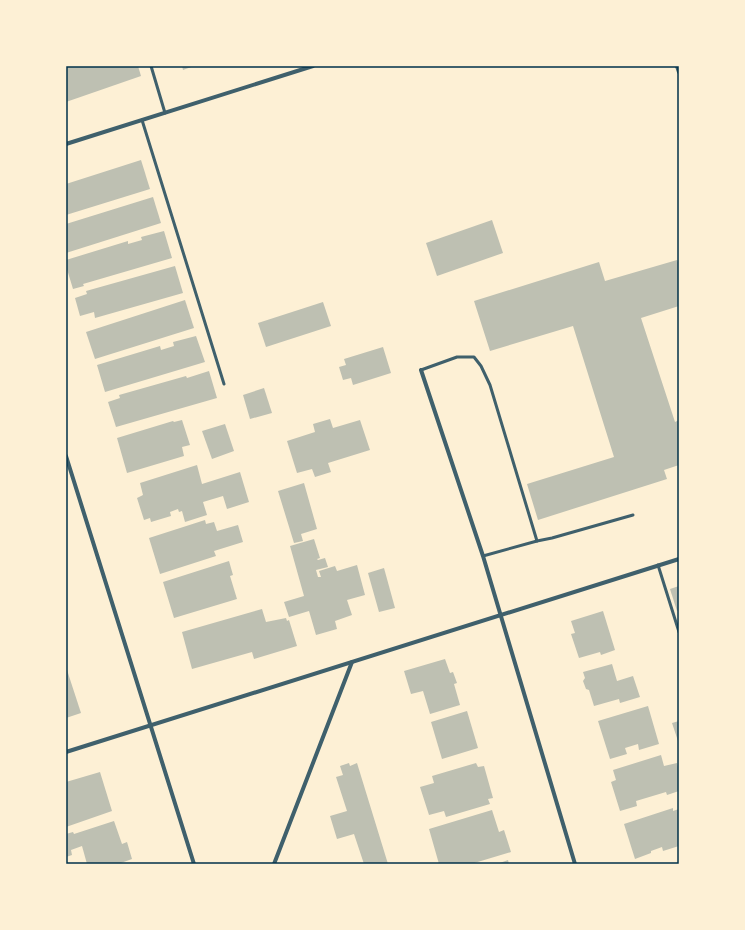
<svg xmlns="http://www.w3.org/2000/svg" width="745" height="930" viewBox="0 0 745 930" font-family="'Libre Baskerville',serif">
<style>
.building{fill:#bec0b2}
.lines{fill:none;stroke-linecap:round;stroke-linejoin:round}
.service{stroke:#3f606c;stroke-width:3}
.minor{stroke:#3f606c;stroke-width:4}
.neatline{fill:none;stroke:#003049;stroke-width:1.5}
</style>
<rect width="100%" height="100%" fill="#fdf0d5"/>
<g class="building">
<path d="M66 66H138L141 76 66 102Z"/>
<path d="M182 66H194L183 70Z"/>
<path d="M141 160 150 189 66 215V184Z"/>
<path d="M153 197 161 223 66 253V224Z"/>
<path d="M492 220 503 253 437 276 426 243Z"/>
<path d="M164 231 172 258 83 284 84 286 73 289 66 266V260L128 241V244L142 240 141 237Z"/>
<path d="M677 260 679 265V306L641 318 675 422 679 420V465L664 470 667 479 538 520 527 484 614 457 573 326 490 351 474 301 599 262 605 281Z"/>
<path d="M175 266 183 293 95 318 94 312 80 316 75 298 87 294 86 291Z"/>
<path d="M185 300 194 328 95 359 86 332Z"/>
<path d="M323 302 331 326 266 347 258 323Z"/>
<path d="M196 336 205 362 105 392 97 365 160 346 161 350 174 346 173 342Z"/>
<path d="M383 347 391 373 353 385 351 378 343 380 339 367 346 365 344 359Z"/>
<path d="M209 371 217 398 116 427 108 402 120 398 119 395 186 376 187 378Z"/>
<path d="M264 388 272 413 250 419 243 395Z"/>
<path d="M330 419 333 428 360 420 370 450 328 463 331 472 315 477 312 469 297 473 287 441 315 432 313 424Z"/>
<path d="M182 420 190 445 182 447 184 456 127 473 117 438 173 421 174 422Z"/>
<path d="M225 424 234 451 212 459 202 431Z"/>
<path d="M197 465 202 484 240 472 249 502 227 509 223 496 203 502 207 515 185 522 182 511 179 512 178 509 170 512 171 516 151 522 150 518 144 520 137 498 143 495 140 483Z"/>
<path d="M304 483 317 529 301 534 303 541 294 543 278 491Z"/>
<path d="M205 520 206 524 214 522 217 531 238 525 243 542 214 551 216 556 160 574 149 538Z"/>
<path d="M314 539 320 558 317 559 318 560 325 558 328 567 316 570 318 577H321L319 571 335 566 337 571 357 565 365 595 347 600 352 615 335 621 337 629 316 635 309 611 289 617 284 602 304 596 290 546Z"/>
<path d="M229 561 233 575 230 576 237 599 174 618 163 582Z"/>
<path d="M384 568 395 608 379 612 368 573Z"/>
<path d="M679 586V610L677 611 670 589Z"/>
<path d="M262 609 266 622 286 618 287 621 289 620 297 646 254 659 252 652 192 669 182 632Z"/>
<path d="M603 611 615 650 601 655 600 652 579 658 571 634 575 633 571 621Z"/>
<path d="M445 659 450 673 453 672 457 683 454 684 460 705 430 714 423 691 411 694 404 671Z"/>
<path d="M612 664 617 681 633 676 640 697 620 703 619 699 594 706 589 690 586 689 583 681 585 678 583 672Z"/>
<path d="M66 667 81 713 66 718Z"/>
<path d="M648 706 659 744 639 750 638 744 625 748 627 754 610 759 598 721Z"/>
<path d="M467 711 478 748 442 759 431 722Z"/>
<path d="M679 721V744L672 723Z"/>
<path d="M661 755 664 766 677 763 679 771V791L667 795 666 792 636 801 637 806 620 811 611 782 616 780 613 770Z"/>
<path d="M349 763 350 766 357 763 388 864H364L354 834 337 839 330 816 347 811 336 777 343 775 340 766Z"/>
<path d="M476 763 478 767 484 766 493 798 488 799 490 804 446 817 444 811 429 815 420 787 434 783 432 776Z"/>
<path d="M100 772 112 811 66 827V787H67L66 782Z"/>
<path d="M673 808V811L679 809V841L678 842 679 846 663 851 662 847 651 851V853L635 859 624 824Z"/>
<path d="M492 810 499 832 504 830 511 852 471 864H439L429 829Z"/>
<path d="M114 821 122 844 127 842 132 859 118 864H87L82 846 71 850 72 855 66 857V834L73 832 74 834Z"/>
<path d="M508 860 509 864H497Z"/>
</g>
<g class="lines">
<g class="service">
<path d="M151 66 165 113"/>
<path d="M142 120 224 384"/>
<path d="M421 370 457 357H474L481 366 490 385 537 541 483 556"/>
<path d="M537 541 552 538 633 515"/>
<path d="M658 565 679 632"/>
</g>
<g class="minor">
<path d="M677 66 679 72"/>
<path d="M66 144 313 66"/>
<path d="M421 370 483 556 575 864"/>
<path d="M66 456 194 864"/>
<path d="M66 752 679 559"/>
<path d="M274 864 352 662"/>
</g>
</g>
<rect width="745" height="930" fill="none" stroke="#fdf0d5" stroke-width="134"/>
<rect x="67" y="67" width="611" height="796" class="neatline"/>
</svg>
